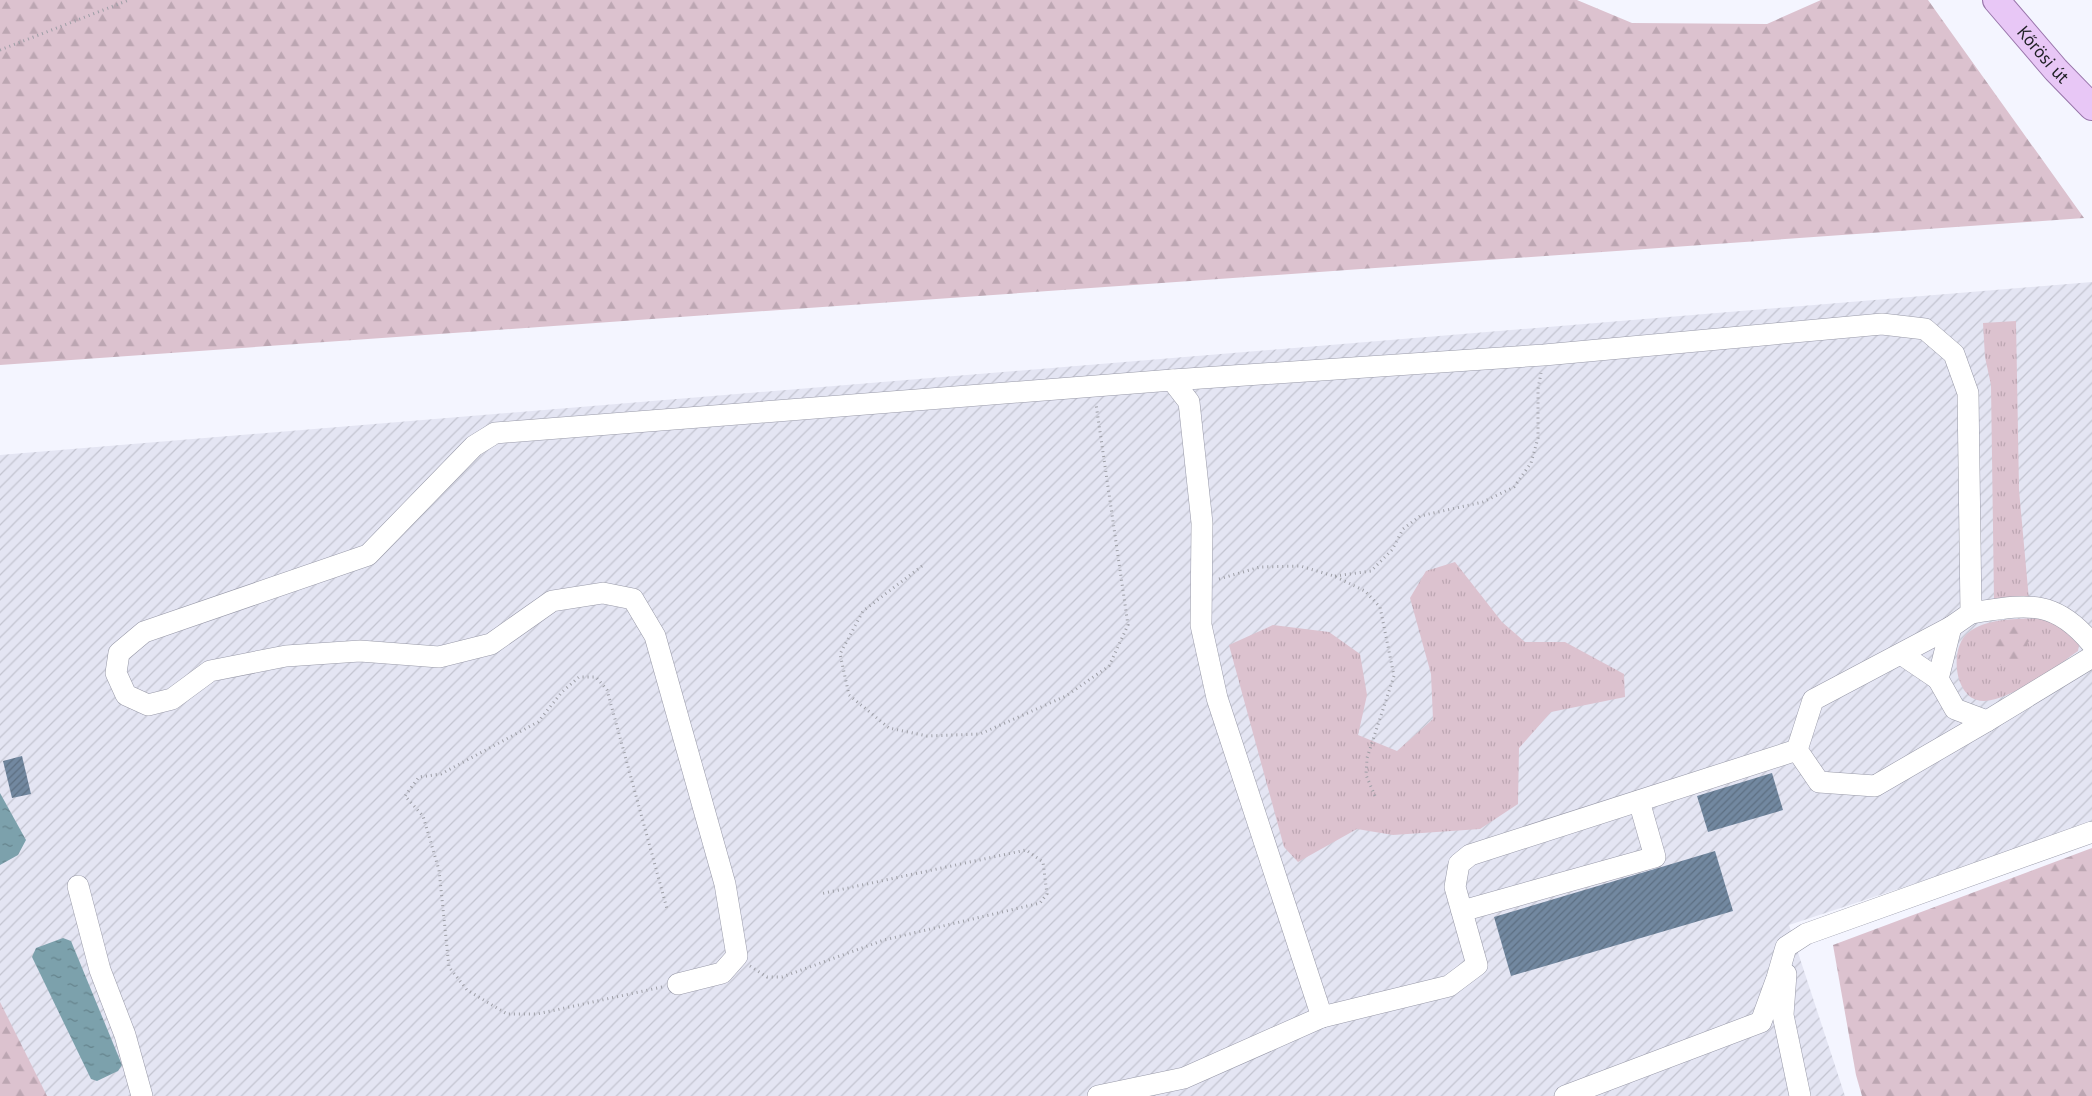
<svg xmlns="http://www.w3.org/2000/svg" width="2092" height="1096" viewBox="0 0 2092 1096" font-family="'PT Sans',sans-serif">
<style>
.industrial{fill:url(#industrial-furrows)}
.grass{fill:url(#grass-tufts)}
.forest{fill:url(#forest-firs)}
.water{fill:url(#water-ripples)}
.building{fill:url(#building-hatch)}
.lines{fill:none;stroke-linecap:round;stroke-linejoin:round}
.minor-casing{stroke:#9899a8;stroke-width:22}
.major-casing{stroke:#9875aa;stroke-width:28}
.path{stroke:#9d9ea6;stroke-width:3;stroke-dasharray:1 4;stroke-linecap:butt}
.minor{stroke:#fff;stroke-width:21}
.major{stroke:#e8c7f6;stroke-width:26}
.labels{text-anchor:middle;stroke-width:4;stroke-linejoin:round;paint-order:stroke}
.street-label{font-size:18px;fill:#212227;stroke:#f4f5ff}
</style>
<defs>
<pattern id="industrial-furrows" width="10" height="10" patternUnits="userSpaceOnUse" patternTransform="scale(1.25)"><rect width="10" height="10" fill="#e4e5f3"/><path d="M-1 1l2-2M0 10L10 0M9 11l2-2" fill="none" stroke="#c3c4d0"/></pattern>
<pattern id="grass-tufts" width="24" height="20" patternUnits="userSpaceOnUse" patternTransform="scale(1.25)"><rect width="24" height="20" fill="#dcc2cf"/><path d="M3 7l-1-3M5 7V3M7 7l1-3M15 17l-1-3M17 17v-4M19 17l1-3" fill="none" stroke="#bca6b2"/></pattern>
<pattern id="forest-firs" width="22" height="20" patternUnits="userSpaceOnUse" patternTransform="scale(1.25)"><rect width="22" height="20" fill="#dcc2cf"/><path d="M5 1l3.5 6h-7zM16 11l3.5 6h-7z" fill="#bca6b2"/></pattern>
<pattern id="water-ripples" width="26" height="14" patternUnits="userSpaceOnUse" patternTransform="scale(1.25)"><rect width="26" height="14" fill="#7ca1ac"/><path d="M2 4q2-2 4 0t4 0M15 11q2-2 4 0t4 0" fill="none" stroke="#65838c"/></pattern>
<pattern id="building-hatch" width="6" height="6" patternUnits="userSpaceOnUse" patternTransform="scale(1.25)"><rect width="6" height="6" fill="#7288a0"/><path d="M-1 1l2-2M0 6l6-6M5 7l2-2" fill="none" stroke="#5d6f82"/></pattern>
</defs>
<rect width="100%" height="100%" fill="#f4f5ff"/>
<path class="industrial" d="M2092 282V825L1789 925 1845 1096H33L0 1015V455Z"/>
<g class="grass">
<path d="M2016 321 2019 490 2029 600H1994L1991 385 1985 357 1983 323Z"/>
<path d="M1455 562 1502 622 1525 642H1565L1624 674 1625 697 1551 712 1519 748 1518 804 1480 829 1393 835 1357 829 1298 862 1284 847 1229 645 1273 625 1329 632 1360 654 1367 695 1358 735 1397 751 1433 719 1431 674 1410 598 1426 571Z"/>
<path d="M2039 618C2055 623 2071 630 2079 645L2078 651C2057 666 2011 700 1985 701 1954 703 1948 647 1969 632 1987 618 2017 619 2039 618Z"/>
</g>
<g class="forest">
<path d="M0 0H1577L1632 23 1767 24 1821 0H1928L2084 218 0 365Z"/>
<path d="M2030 625 2036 636 2027 643 2029 661C2018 670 2010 670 1997 663L1993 649 1994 628Z"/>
<path d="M2092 848V1096H1862L1856 1075 1833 945Z"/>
<path d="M0 1002 47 1096H0Z"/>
</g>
<g class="water">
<path d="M0 793 26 840 18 855 0 865Z"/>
<path d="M63 938 71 941 122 1065 118 1071 97 1081 91 1079 32 957 36 948Z"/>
</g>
<g class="building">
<path d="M22 756 31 794 12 798 3 761Z"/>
<path d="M1772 773 1783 810 1708 832 1697 796Z"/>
<path d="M1715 851 1733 911 1511 976 1494 917Z"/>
</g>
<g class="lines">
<g class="minor-casing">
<g id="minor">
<path d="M1172 380 1189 402 1202 523 1201 625 1217 698 1322 1017"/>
<path d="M1971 613C2025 605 2054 597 2092 644"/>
<path d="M1951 627 1938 679 1955 709 1987 721"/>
<path d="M1901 654 1938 679"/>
<path d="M78 886 100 970 125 1035 142 1096"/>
<path d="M1462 911 1655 857 1639 801"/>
<path d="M1786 974 1783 1015 1800 1096"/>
<path d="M678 984 722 973 737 956 725 884 655 636 633 599 603 593 552 601 491 644 439 657 360 651 286 656 210 671 172 699 148 705 126 695 116 673 119 653 144 632 368 555 474 446 495 433 1172 380 1544 355 1882 324 1925 329 1954 354 1968 393 1971 613 1951 627 1813 700 1797 750 1819 782 1875 786 1987 721 2092 657"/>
<path d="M1098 1096 1184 1078 1322 1017 1449 986 1477 965 1455 887 1459 864 1470 855 1797 750"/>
<path d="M1565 1096 1761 1022 1777 978 1786 947 1806 934 2092 832"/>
</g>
</g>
<g class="major-casing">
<g id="major">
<path id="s1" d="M1996 0 2056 70 2092 107"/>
</g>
</g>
<g class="path">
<path d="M0 50 129 0"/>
<path d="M922 566 863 611 840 654 849 695 889 728 927 736 980 734 1066 696 1109 666 1128 625 1096 404"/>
<path d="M1335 576 1371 571 1392 550 1403 529 1420 516 1483 502 1514 487 1531 463 1538 438V389L1541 373"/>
<path d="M1219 579 1260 567 1300 566 1334 576 1365 591 1380 607 1394 676 1367 758 1366 775 1375 796"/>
<path d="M750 966 767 977H782L884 940 1040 903 1047 894 1043 862 1026 850 820 894"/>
<path d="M662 987 537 1014H507L467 990 449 967 439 870 423 816 405 796 419 777 441 774 538 722 562 692 579 677H596L607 690 667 909"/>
</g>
<use href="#minor" class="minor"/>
<use href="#major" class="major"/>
</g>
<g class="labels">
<g class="street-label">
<text dy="6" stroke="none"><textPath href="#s1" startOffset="72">Kőrösi út</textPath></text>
</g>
</g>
</svg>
